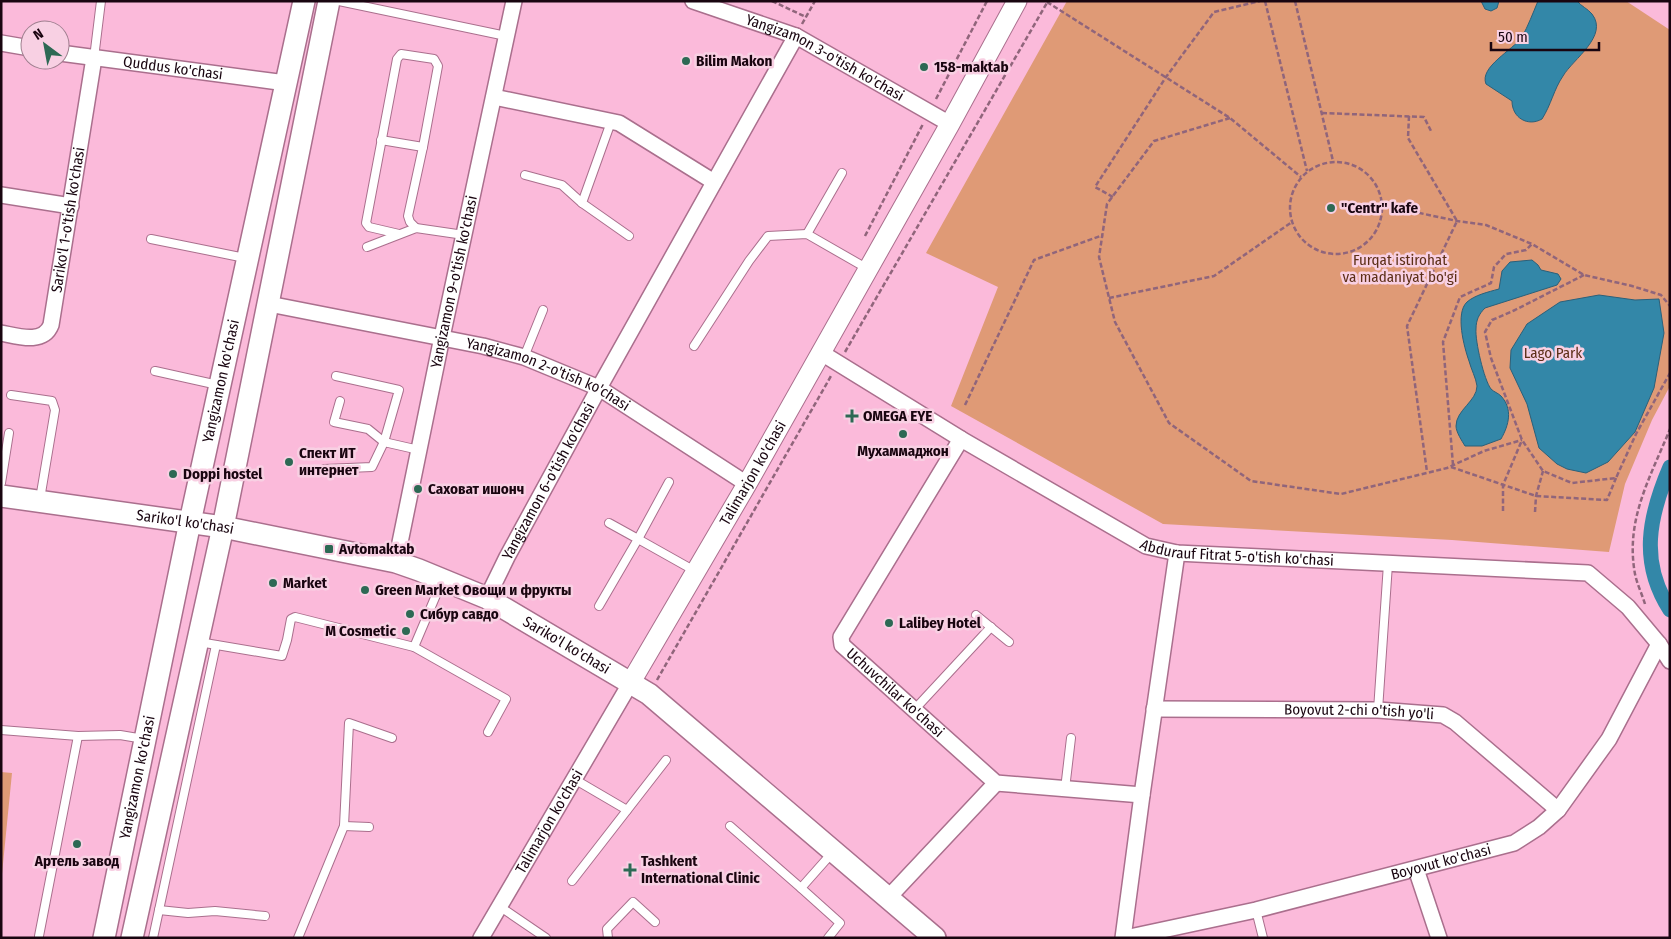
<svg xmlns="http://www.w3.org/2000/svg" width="1671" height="939" viewBox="0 0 1671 939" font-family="'Fira Sans Condensed',sans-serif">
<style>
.green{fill:#df9a76}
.water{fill:#3387a8;stroke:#2b607a}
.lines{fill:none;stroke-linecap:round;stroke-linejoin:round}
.canal{stroke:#3387a8;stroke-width:15}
.service-casing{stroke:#aa6f8d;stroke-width:10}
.minor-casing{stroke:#aa6f8d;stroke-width:18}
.tertiary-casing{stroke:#aa6f8d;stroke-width:21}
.secondary-casing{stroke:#aa6f8d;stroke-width:24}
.path{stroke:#90657b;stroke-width:2.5;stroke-dasharray:5 2.5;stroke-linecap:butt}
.service{stroke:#fff;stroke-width:8}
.minor{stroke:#fff;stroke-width:15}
.tertiary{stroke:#fff;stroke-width:19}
.secondary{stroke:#fff;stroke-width:21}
.poi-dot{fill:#2d6954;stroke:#f8d0e3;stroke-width:2}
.labels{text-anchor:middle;stroke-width:5;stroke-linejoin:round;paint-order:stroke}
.street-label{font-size:15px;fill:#190510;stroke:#f8d0e3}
.poi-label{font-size:15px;font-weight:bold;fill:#190510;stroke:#f8d0e3;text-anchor:start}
.park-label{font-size:15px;fill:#5c2f17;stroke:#f8d0e3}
</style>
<rect width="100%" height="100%" fill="#fbbada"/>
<g class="green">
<path d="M1067 1H1626L1670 30V386L1652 420 1625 484 1609 552 1452 540 1163 524 951 406 998 287 926 253Z"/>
<path d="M1 772 12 773 1 884Z"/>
</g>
<g class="water">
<path d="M1481 1H1499L1497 8 1491 11 1485 9Z"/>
<path d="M1538 1H1577C1581 6 1588 9 1592 14 1609 36 1573 59 1563 76 1554 89 1551 105 1542 119 1528 127 1512 118 1512 101L1486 84C1479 67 1513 50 1522 37 1528 26 1533 13 1538 1Z"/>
<path d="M1532 260 1538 265 1541 270 1558 274 1561 279 1557 285 1485 308C1479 314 1476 320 1476 329 1475 341 1484 380 1491 389 1494 392 1498 393 1501 396 1513 409 1509 425 1501 439L1482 446H1465C1462 441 1456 432 1456 426 1456 410 1477 401 1477 386 1476 378 1471 369 1469 361 1464 347 1455 313 1467 302 1475 295 1488 292 1499 289L1502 271 1510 262Z"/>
<path d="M1599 295 1635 300 1659 299 1664 333 1654 388 1635 432 1608 462 1586 473 1567 469 1557 464 1539 448 1527 404 1510 368 1511 350 1527 324 1560 302Z"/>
</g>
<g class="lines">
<path class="canal" d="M1670 467C1649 516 1639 562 1670 610"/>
<g class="service-casing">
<g id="service">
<path d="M339 1 506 36"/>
<path d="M94 58 101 1"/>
<path d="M611 122 582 203 629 236"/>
<path d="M381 140 423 147"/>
<path d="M525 175 562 185 582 203"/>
<path d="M399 234 369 227 366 223 397 59 401 54 434 59 438 66 423 147 408 216 410 222 416 228"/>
<path d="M807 234 842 173"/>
<path d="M151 239 245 258"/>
<path d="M367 247 416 228 464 235"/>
<path d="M694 346 749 261 768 236 807 234 868 269"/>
<path d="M524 357 543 310"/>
<path d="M155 371 218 385"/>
<path d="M11 395 52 401 55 410 40 499"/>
<path d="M340 401 334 422 368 429 384 442 419 450"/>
<path d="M324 469 372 467 384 442 399 390 336 376"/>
<path d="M669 482 638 539 695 571"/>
<path d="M1 483 9 433"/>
<path d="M442 581 414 647 506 699 488 732"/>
<path d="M599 606 638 539 609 523"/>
<path d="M976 615 1009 642"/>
<path d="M199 642 282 656 287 640 291 619 295 617 414 647"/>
<path d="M914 710 991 627"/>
<path d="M1378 710 1388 564"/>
<path d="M1 730 78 736 120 735 144 739"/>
<path d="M574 779 627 810"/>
<path d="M1065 789 1071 738"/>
<path d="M344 826 369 827"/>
<path d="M730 826 801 888 832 853"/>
<path d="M572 881 666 760"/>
<path d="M801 888 840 923 828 938"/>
<path d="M499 906 546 938"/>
<path d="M159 910 188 913 215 911 265 916"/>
<path d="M1256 910 1263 938"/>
<path d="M39 936 78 736"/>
<path d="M153 938 216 645"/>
<path d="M298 938 344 826 349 723 392 738"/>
<path d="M608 938 607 929 633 902 655 922"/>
</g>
</g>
<g class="minor-casing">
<g id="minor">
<path id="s1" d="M693 1 796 36 950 124"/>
<path d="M1 43 30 48"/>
<path id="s2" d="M60 53 286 83"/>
<path d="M494 97 619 123 714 182"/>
<path d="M1 195 71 206"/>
<path id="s3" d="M269 304 483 346 524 357 599 388 747 484"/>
<path id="s4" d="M1 333C17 336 43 345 51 325L94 58"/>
<path id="s5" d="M820 352 961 439 1146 546 1177 553 1588 573 1628 607 1659 644 1670 661"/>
<path id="s6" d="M961 439 841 637 842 645 996 783 1142 795"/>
<path id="s7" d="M396 562 442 337 514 1"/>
<path id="s8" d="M487 598 507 557 599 388 796 36"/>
<path id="s9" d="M1154 709 1378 710 1443 715 1455 722 1558 810"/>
<path d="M1416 869 1439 938"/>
<path d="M888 898 996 783"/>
<path id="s10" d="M481 938 631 682"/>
<path d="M1123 938 1142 795 1177 553"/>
<path id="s11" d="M1125 938 1256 910 1514 843 1539 827 1558 810 1609 739 1659 644"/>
</g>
</g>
<g class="tertiary-casing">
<g id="tertiary">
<path id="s12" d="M631 682 747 484 950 124 1017 1"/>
</g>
</g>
<g class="secondary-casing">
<g id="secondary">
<path id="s13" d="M1 496 223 527 396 562 419 570 487 598 649 694 935 938"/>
<path id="s14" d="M104 938 190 522 304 1"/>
<path d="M132 938 223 527 329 1"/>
</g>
</g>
<g class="path">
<path d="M772 1 806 17"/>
<path d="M1265 1 1307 171"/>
<path d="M1295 1 1333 161"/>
<path d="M1047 2 1230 118 1301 177"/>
<path d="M802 24 815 1"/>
<path d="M936 99 987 1"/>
<path d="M1322 113 1424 117 1432 133"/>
<path d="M1409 116 1408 138 1457 221 1407 326 1427 472"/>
<path d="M1230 118 1154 141 1107 204 1099 257 1115 322 1169 423 1251 481 1341 494 1447 468 1484 451 1522 440"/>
<circle cx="1336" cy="208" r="46"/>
<path d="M1113 197 1095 187 1166 77 1214 12 1260 1"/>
<path d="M1382 205 1457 221 1486 225 1532 244 1584 275 1632 286 1661 295 1670 306"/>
<path d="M865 236 923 124"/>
<path d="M1584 275 1515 310 1492 320 1485 332 1491 358 1522 440 1543 471 1572 483 1616 478 1636 434 1670 373"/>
<path d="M1109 298 1214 276 1292 222"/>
<path d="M845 352 1048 1"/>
<path d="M965 405 1034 260 1103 235"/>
<path d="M1453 465 1443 342 1460 297 1491 283 1494 267 1506 254 1526 250 1532 244"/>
<path d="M1451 467 1536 496 1607 500 1616 478"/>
<path d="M1503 511V485L1522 440"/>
<path d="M1535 512 1536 496 1543 471"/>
<path d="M1645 604C1642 594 1637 584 1635 574 1625 520 1650 478 1670 429"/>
<path d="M657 680 831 376"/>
</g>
<use href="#service" class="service"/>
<use href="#minor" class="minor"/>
<use href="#tertiary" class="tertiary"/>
<use href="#secondary" class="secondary"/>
</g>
<g class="poi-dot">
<circle cx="686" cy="61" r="5"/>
<circle cx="924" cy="67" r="5"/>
<circle cx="1331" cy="208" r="5"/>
<path d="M849.5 408.5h5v5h5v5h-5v5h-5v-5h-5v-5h5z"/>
<circle cx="903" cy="434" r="5"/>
<circle cx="289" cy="462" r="5"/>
<circle cx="173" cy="474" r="5"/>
<circle cx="418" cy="489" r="5"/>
<rect x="324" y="544" width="10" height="10" rx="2.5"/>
<circle cx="273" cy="583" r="5"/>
<circle cx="365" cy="590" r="5"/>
<circle cx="410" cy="614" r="5"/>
<circle cx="889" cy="623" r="5"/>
<circle cx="406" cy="631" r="5"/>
<circle cx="77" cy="844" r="5"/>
<path d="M627.5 862.5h5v5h5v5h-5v5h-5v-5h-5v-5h5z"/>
</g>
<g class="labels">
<g class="street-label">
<text dy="5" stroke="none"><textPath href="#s1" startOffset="144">Yangizamon 3-o'tish ko'chasi</textPath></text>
<text dy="5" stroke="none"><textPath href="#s2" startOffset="114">Quddus ko'chasi</textPath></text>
<text dy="5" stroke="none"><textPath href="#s4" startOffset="162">Sariko'l 1-o'tish ko'chasi</textPath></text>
<text dy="5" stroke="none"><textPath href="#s7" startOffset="286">Yangizamon 9-o'tish ko'chasi</textPath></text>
<text dy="5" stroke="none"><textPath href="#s3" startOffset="289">Yangizamon 2-o'tish ko'chasi</textPath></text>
<text dy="5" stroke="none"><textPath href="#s14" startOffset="569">Yangizamon ko'chasi</textPath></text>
<text dy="5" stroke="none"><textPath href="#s12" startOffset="242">Talimarjon ko'chasi</textPath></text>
<text dy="5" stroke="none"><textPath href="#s8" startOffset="132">Yangizamon 6-o'tish ko'chasi</textPath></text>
<text dy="5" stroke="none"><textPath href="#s13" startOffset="186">Sariko'l ko'chasi</textPath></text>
<text dy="5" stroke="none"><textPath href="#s5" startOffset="471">Abdurauf Fitrat 5-o'tish ko'chasi</textPath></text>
<text dy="5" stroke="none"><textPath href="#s13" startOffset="591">Sariko'l ko'chasi</textPath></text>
<text dy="5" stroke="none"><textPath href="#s6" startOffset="311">Uchuvchilar ko'chasi</textPath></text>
<text dy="5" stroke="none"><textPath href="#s9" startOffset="205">Boyovut 2-chi o'tish yo'li</textPath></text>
<text dy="5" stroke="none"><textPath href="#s14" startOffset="164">Yangizamon ko'chasi</textPath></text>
<text dy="5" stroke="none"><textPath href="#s10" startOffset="135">Talimarjon ko'chasi</textPath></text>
<text dy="5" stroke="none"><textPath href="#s11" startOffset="325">Boyovut ko'chasi</textPath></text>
</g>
<g class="poi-label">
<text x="696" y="66">Bilim Makon</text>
<text x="934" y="72">158-maktab</text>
<text x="1341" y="213">"Centr" kafe</text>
<text x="863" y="421">OMEGA EYE</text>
<text x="903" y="456" text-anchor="middle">Мухаммаджон</text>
<text x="299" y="458">Спект ИТ<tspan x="299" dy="17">интернет</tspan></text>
<text x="183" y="479">Doppi hostel</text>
<text x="428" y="494">Саховат ишонч</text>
<text x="339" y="554">Avtomaktab</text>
<text x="283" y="588">Market</text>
<text x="375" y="595">Green Market Овощи и фрукты</text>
<text x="420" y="619">Сибур савдо</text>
<text x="899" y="628">Lalibey Hotel</text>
<text x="396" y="636" text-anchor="end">M Cosmetic</text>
<text x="77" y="866" text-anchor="middle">Артель завод</text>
<text x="641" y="866">Tashkent<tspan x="641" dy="17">International Clinic</tspan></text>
</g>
<g class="park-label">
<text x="1400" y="265">Furqat istirohat<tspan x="1400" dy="17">va madaniyat bo'gi</tspan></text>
<text x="1553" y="358">Lago Park</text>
</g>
</g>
<rect width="1671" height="939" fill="none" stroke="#190510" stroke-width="5"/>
<g transform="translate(45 45) rotate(328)"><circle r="24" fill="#f8d0e3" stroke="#9f7f8f"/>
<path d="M0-4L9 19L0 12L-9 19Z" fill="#2d6954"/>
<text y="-8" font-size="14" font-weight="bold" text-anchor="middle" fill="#190510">N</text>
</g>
<path d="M1491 42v8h108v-8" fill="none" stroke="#190510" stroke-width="2.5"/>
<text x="1498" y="42" font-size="15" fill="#190510" stroke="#f8d0e3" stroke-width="4" paint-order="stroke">50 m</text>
</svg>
